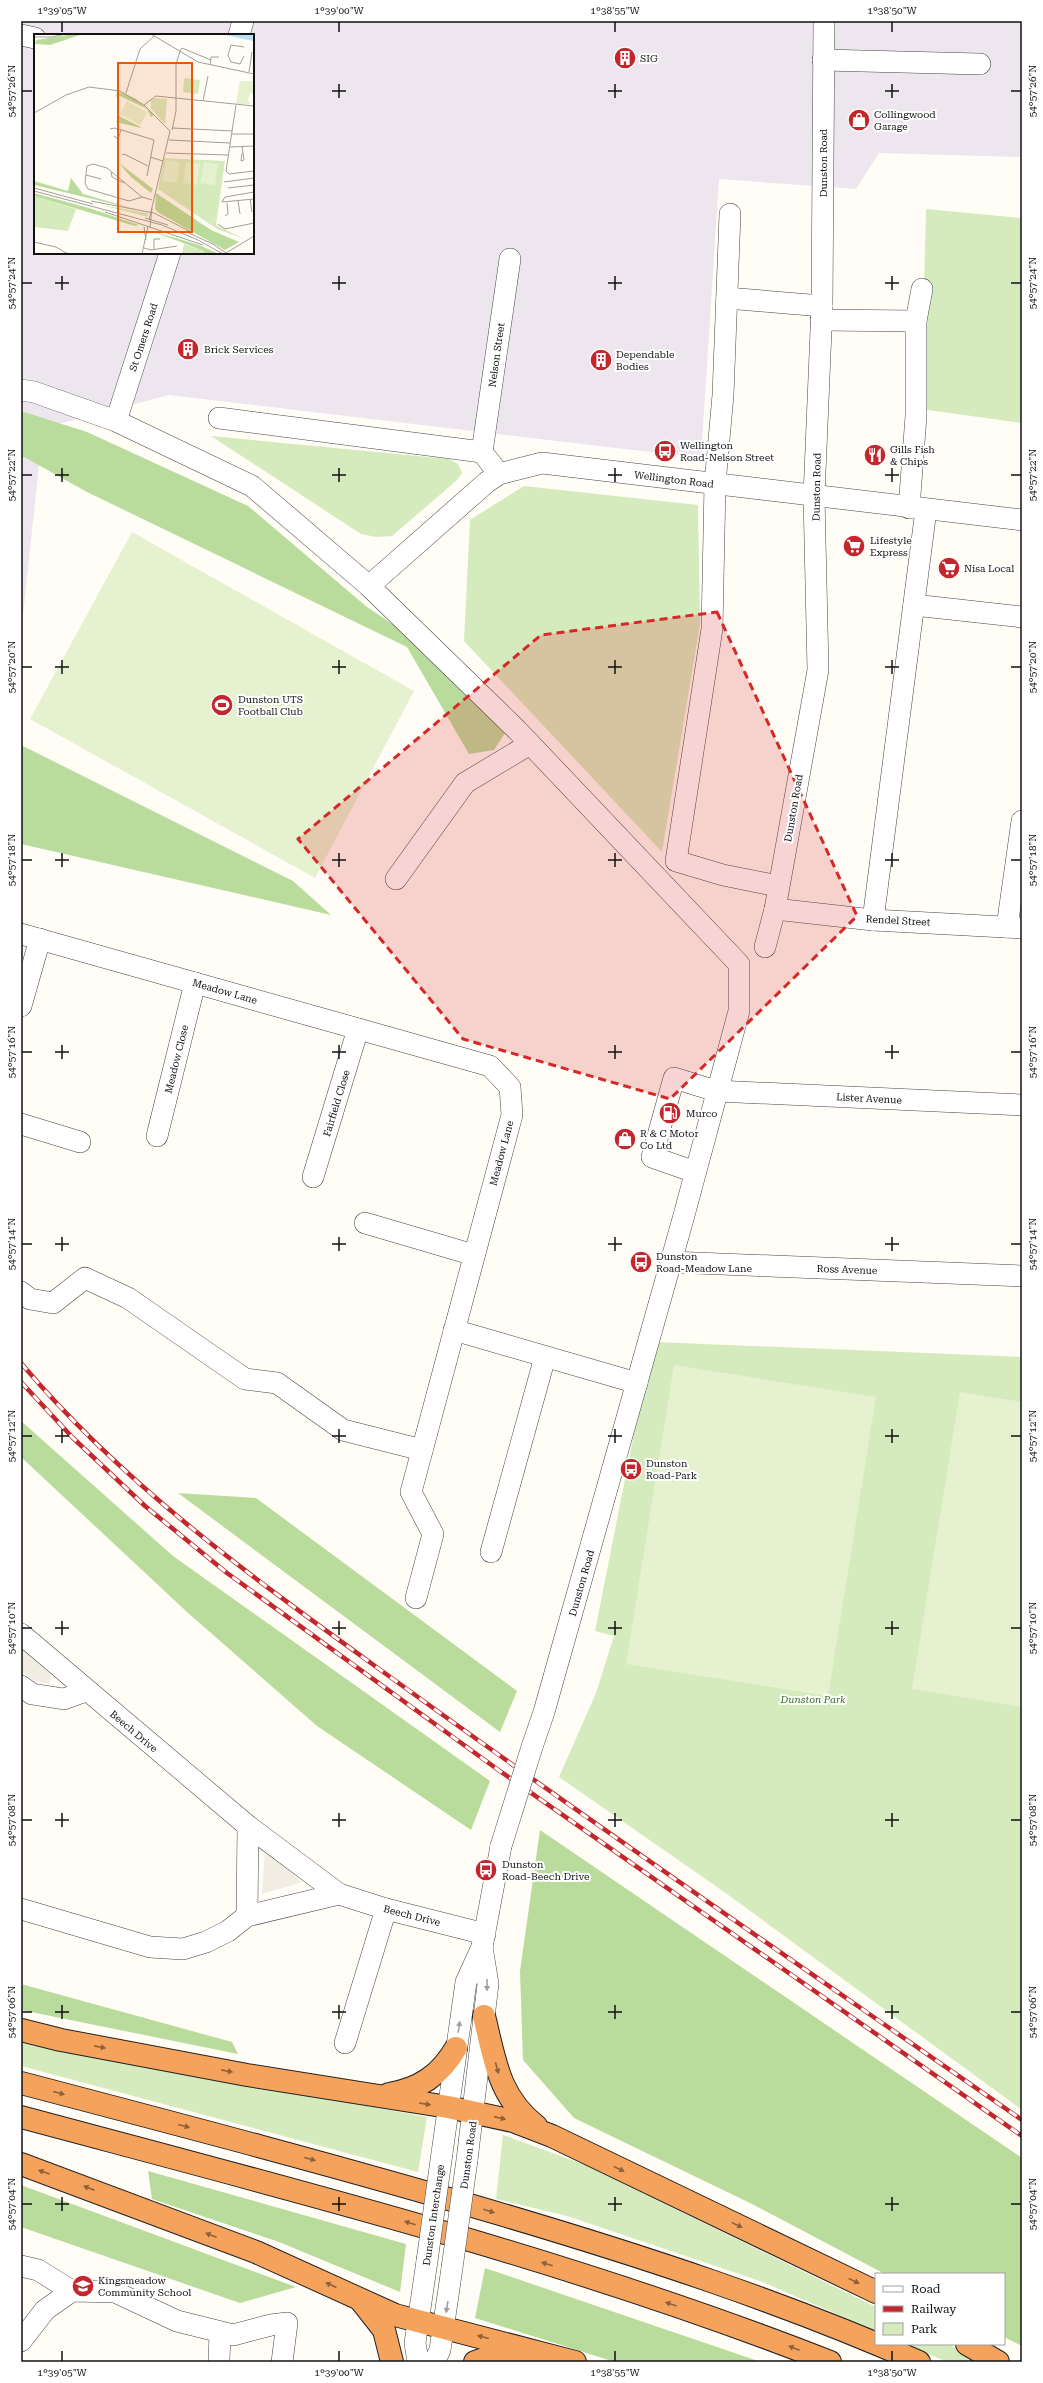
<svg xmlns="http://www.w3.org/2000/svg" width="1043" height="2383" viewBox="0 0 1043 2383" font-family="'Roboto Serif',serif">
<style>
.industrial{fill:#eee6ef;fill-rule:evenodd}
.green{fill:#d5ebbd}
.forest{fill:#b9dc9c}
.pitch{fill:#e6f2cf}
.plaza{fill:#f1ede2}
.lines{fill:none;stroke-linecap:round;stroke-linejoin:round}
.minor-casing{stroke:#444;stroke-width:22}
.highway-casing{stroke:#222;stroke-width:24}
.minor{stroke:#fff;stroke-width:21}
.highway{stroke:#f5a25d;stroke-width:22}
.rail-casing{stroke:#c4262e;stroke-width:4.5}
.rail{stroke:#fff;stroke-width:3;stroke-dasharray:9;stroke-linecap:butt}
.minor-bridge-casing{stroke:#444;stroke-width:22;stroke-linecap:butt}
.minor-bridge{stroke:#fff;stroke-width:21}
.oneway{fill:#a0a0a0}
.oneway2{fill:#8e613b}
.marked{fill:#d62828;fill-opacity:0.2;stroke:#d62828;stroke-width:3;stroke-dasharray:8 5;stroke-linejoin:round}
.ticks{fill:none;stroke:#111;stroke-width:1.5}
.labels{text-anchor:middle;stroke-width:4;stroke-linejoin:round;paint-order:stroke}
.poi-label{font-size:10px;fill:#111;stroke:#fff;text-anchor:start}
.street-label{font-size:10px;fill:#111;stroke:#fff}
.park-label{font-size:10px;font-style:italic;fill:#2f6b1f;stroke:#fff}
.inset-road{fill:none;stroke:#a09f9a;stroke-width:1}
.view{fill:#e8590c;fill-opacity:0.15;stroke:#e8590c;stroke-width:2}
.inset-edge{fill:none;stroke:#111;stroke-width:2}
.neatline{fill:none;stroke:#111;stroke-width:1.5}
.ticks-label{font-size:10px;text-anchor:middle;fill:#111}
</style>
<rect width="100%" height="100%" fill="#fffdf5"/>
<path class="industrial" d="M21 21H1022V157L879 153 856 189 719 179 701 458 169 395 43 428 21 634ZM35 35H253V253H35Z"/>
<g class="green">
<path d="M926 209 1022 218V423L921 409Z"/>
<path d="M211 436 449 459 458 464 462 473 456 481 392 536 376 537 361 534Z"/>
<path d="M524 486 698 505 700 624 662 852 464 641 470 520Z"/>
<path d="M655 1342 1022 1357V2110L727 1894 559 1777 596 1693 614 1636 595 1631 641 1398Z"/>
<path d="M21 2043 427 2117 418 2172 21 2066Z"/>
<path d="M503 2135 585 2165 876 2307V2331L760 2281 567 2216 496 2199Z"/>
<path d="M905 2344H948L982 2362H947Z"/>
</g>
<g class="forest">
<path d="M21 411 87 432 248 506 367 607 415 639 507 730 494 750 469 754 407 647 87 492 24 457 21 458Z"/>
<path d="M21 745 293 881 331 915 21 844Z"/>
<path d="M21 1421 173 1556 490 1781 471 1830 317 1726 187 1612 21 1457Z"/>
<path d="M178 1493 256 1498 517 1691 500 1732Z"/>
<path d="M540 1830 1022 2158V2346L1004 2337V2274H885L752 2204 574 2118 523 2060 520 1971Z"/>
<path d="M21 1984 232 2042 238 2054 21 2010Z"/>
<path d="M148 2171 406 2244 400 2292 279 2242 152 2199Z"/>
<path d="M21 2185 296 2287 240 2303 21 2227Z"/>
<path d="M485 2268 761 2362H615L475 2318Z"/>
</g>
<g class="pitch">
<path d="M132 532 414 691 315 878 30 719Z"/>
<path d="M674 1365 876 1397 828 1696 626 1664Z"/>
<path d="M960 1392 1022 1402V1707L912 1689Z"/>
</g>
<g class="plaza">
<path d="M21 1648 51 1675 49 1684 34 1680 21 1671Z"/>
<path d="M265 1851 302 1882 262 1894Z"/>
</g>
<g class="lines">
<g class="minor-casing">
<g id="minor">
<path d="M21 35 35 38"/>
<path d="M239 35 243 21"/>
<path d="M823 60 980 64"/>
<path d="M730 214 723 395 715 484 712 629 676 861 723 875 778 886"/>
<path d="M727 298 822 306"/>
<path d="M821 320 916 321"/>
<path d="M21 390 34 392 116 421 252 486 369 586 517 730 739 964V1011L683 1219 544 1712 532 1747"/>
<path d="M219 418 482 452 499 474"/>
<path d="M116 421 170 253"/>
<path d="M482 452 510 259"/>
<path d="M909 508 916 416V321L922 289"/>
<path d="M369 586 487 482 499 474 542 463 1022 520"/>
<path d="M914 605 1022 617"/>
<path d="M396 879 465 783 530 744"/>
<path d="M775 909 873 920 1022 928"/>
<path d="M873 920 926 510"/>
<path d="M1007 927 1022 821"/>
<path d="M21 934 490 1066 510 1087 512 1115 411 1492 433 1534 416 1598"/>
<path d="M765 947 775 909 818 670 814 496 822 306 824 21"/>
<path d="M21 1006 40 939"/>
<path d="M21 1124 80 1142"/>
<path d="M157 1136 195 983"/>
<path d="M695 1172 652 1157 674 1078 716 1091 1022 1105"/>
<path d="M313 1177 358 1029"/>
<path d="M365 1223 474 1255"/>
<path d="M671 1262 1022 1276"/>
<path d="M21 1292 30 1299 53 1303 85 1278 128 1298 245 1379 277 1383 343 1430 422 1450"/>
<path d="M454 1330 637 1383"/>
<path d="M491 1552 545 1357"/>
<path d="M21 1634 248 1826 339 1894 386 1909 485 1934"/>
<path d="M21 1686 32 1694 64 1699 86 1691"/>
<path d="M21 1909 150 1947 183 1949 206 1942 228 1931 247 1916 339 1894"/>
<path d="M247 1916 248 1826"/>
<path d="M345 2043 386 1909"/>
<path d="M442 2153 466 1982 482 1947 501 1846"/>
<path d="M467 2160 488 1984 482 1947"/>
<path d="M21 2266 38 2270 72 2291"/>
<path d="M21 2341 45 2310 72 2291 115 2292 177 2321 233 2335 271 2325 287 2323 282 2362"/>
<path d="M219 2362 220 2332"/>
<path d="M418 2362 415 2343 427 2261"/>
<path d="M434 2362 440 2350 452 2268"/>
</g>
</g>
<g class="highway-casing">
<g id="highway">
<path d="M484 2016C495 2060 498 2096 536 2126"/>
<path d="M21 2030 61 2040 247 2075 448 2107 513 2121 552 2136 876 2292"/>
<path d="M21 2083C181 2125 341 2167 500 2214 642 2256 783 2302 919 2362"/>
<path d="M389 2094C420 2089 440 2075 456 2048"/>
<path d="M21 2117C293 2190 568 2259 830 2362"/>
<path d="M21 2164 256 2252 395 2315 575 2362"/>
<path d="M362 2302 384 2330 392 2362"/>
<path d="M967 2344 998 2362"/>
<path d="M475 2362 492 2356 522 2354"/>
</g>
</g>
<use href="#minor" class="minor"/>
<use href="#highway" class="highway"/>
<g class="rail-casing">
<g id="rail">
<path d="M21 1363C132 1495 273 1592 411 1692 613 1838 818 1978 1022 2120"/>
<path d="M21 1382 73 1438 145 1506 227 1573 497 1769 1022 2136"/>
</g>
</g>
<use href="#rail" class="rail"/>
<g class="minor-bridge-casing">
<g id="minor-bridge">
<path d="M501 1846 532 1747"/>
<path d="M427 2261 442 2153"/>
<path d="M452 2268 467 2160"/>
</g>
</g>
<use href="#minor-bridge" class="minor-bridge"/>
</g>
<defs><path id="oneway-solid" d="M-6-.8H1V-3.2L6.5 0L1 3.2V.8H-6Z"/></defs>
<g class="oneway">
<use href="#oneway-solid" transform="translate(487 1985) rotate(90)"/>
<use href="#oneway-solid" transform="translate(459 2027) rotate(-82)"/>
<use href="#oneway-solid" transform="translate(447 2307) rotate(99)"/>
</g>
<g class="oneway2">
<use href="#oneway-solid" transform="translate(100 2047) rotate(11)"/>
<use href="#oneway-solid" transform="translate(497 2068) rotate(75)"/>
<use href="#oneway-solid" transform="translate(227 2071) rotate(11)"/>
<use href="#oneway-solid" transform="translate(59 2093) rotate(15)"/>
<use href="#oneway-solid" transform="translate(425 2104) rotate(9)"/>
<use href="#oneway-solid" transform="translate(500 2118) rotate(13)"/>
<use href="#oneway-solid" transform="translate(184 2126) rotate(15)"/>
<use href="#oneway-solid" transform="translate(310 2159) rotate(15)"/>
<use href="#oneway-solid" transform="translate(619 2169) rotate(26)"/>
<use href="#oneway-solid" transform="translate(44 2172) rotate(-161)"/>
<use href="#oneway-solid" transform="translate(89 2188) rotate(-159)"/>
<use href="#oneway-solid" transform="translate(489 2211) rotate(17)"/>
<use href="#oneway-solid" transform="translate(410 2223) rotate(-163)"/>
<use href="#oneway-solid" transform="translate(737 2225) rotate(26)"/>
<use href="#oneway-solid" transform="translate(211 2235) rotate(-159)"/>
<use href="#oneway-solid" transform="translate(547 2264) rotate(-163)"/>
<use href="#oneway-solid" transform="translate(854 2281) rotate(26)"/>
<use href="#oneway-solid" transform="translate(331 2285) rotate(-155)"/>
<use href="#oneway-solid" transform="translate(671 2304) rotate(-161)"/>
<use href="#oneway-solid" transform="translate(483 2337) rotate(-165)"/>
<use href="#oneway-solid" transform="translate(794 2348) rotate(-159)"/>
</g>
<path class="marked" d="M717 612 857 916 670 1099 463 1039 298 839 541 635Z"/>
<path class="ticks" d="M62 22V32M339 22V32M615 22V32M892 22V32M339 84V98M615 84V98M892 84V98M22 91H32M332 91H346M608 91H622M885 91H899M1011 91H1021M62 276V290M339 276V290M615 276V290M892 276V290M22 283H32M55 283H69M332 283H346M608 283H622M885 283H899M1011 283H1021M62 468V482M339 468V482M615 468V482M892 468V482M22 475H32M55 475H69M332 475H346M608 475H622M885 475H899M1011 475H1021M62 660V674M339 660V674M615 660V674M892 660V674M22 667H32M55 667H69M332 667H346M608 667H622M885 667H899M1011 667H1021M62 853V867M339 853V867M615 853V867M892 853V867M22 860H32M55 860H69M332 860H346M608 860H622M885 860H899M1011 860H1021M62 1045V1059M339 1045V1059M615 1045V1059M892 1045V1059M22 1052H32M55 1052H69M332 1052H346M608 1052H622M885 1052H899M1011 1052H1021M62 1237V1251M339 1237V1251M615 1237V1251M892 1237V1251M22 1244H32M55 1244H69M332 1244H346M608 1244H622M885 1244H899M1011 1244H1021M62 1429V1443M339 1429V1443M615 1429V1443M892 1429V1443M22 1436H32M55 1436H69M332 1436H346M608 1436H622M885 1436H899M1011 1436H1021M62 1621V1635M339 1621V1635M615 1621V1635M892 1621V1635M22 1628H32M55 1628H69M332 1628H346M608 1628H622M885 1628H899M1011 1628H1021M62 1813V1827M339 1813V1827M615 1813V1827M892 1813V1827M22 1820H32M55 1820H69M332 1820H346M608 1820H622M885 1820H899M1011 1820H1021M62 2005V2019M339 2005V2019M615 2005V2019M892 2005V2019M22 2012H32M55 2012H69M332 2012H346M608 2012H622M885 2012H899M1011 2012H1021M62 2197V2211M339 2197V2211M615 2197V2211M892 2197V2211M22 2204H32M55 2204H69M332 2204H346M608 2204H622M885 2204H899M1011 2204H1021M62 2351V2361M339 2351V2361M615 2351V2361M892 2351V2361"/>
<defs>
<g id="building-disc" transform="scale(1.15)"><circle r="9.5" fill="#c4262e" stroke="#fff"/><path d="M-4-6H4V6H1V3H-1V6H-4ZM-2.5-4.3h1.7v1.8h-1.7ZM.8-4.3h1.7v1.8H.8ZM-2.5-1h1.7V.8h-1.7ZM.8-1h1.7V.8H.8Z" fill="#fff"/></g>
<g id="shop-disc" transform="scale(1.15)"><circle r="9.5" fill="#c4262e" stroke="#fff"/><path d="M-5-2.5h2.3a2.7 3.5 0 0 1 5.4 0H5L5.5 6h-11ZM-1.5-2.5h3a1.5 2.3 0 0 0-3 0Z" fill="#fff"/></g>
<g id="bus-disc" transform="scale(1.15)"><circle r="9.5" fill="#c4262e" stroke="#fff"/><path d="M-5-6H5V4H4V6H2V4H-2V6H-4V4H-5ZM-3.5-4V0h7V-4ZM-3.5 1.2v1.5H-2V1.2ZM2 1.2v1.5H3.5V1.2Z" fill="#fff"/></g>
<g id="restaurant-disc" transform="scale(1.15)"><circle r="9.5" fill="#c4262e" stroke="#fff"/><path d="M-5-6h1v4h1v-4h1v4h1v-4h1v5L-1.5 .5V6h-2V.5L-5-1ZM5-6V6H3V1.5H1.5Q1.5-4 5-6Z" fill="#fff"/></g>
<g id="supermarket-disc" transform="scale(1.15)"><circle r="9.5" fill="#c4262e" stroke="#fff"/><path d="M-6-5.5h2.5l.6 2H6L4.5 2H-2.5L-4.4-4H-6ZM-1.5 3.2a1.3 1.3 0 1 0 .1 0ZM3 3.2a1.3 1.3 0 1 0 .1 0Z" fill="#fff"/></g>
<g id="stadium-disc" transform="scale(1.15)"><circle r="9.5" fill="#c4262e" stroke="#fff"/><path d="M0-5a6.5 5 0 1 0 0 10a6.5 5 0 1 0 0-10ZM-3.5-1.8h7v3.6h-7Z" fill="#fff"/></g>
<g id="fuel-disc" transform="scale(1.15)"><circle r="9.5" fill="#c4262e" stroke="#fff"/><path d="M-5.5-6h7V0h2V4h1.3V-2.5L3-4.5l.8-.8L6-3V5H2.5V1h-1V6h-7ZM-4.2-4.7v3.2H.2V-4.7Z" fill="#fff"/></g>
<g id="school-disc" transform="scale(1.15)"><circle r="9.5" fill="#c4262e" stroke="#fff"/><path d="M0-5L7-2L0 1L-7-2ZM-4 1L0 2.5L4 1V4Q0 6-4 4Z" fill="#fff"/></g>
</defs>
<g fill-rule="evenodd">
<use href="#building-disc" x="625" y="58"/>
<use href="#shop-disc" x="859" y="120"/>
<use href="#building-disc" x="188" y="349"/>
<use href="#building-disc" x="601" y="360"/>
<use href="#bus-disc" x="665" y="451"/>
<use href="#restaurant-disc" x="875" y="455"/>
<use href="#supermarket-disc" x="854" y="546"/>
<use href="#supermarket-disc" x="949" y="568"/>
<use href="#stadium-disc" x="222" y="705"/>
<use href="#fuel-disc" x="670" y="1113"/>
<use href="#shop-disc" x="625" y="1139"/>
<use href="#bus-disc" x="641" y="1262"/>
<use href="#bus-disc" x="631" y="1469"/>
<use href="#bus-disc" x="486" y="1870"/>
<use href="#school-disc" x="83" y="2286"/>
</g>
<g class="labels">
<g class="poi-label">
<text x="640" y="62">SIG</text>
<text x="874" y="118">Collingwood<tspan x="874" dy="12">Garage</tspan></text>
<text x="204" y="353">Brick Services</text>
<text x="616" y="358">Dependable<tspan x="616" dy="12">Bodies</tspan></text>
<text x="680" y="449">Wellington<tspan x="680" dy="12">Road-Nelson Street</tspan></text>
<text x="890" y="453">Gills Fish<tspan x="890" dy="12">&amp; Chips</tspan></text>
<text x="870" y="544">Lifestyle<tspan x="870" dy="12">Express</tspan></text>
<text x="964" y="572">Nisa Local</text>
<text x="238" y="703">Dunston UTS<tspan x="238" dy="12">Football Club</tspan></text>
<text x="686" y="1117">Murco</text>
<text x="640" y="1137">R &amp; C Motor<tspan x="640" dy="12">Co Ltd</tspan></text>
<text x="656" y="1260">Dunston<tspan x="656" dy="12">Road-Meadow Lane</tspan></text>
<text x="646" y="1467">Dunston<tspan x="646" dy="12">Road-Park</tspan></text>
<text x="502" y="1868">Dunston<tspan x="502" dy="12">Road-Beech Drive</tspan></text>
<text x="98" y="2284">Kingsmeadow<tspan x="98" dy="12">Community School</tspan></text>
</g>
<g class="street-label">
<text transform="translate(823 163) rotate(-90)" y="4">Dunston Road</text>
<text transform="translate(143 337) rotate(-72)" y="4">St Omers Road</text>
<text transform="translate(496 355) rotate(-82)" y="4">Nelson Street</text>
<text transform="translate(674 479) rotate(7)" y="4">Wellington Road</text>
<text transform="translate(816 487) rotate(-89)" y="4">Dunston Road</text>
<text transform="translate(793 808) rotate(-80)" y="4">Dunston Road</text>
<text transform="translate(898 920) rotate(3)" y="4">Rendel Street</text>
<text transform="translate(225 991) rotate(16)" y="4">Meadow Lane</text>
<text transform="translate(176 1059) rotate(-76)" y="4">Meadow Close</text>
<text transform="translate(869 1098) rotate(3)" y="4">Lister Avenue</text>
<text transform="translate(336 1103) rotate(-73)" y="4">Fairfield Close</text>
<text transform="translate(501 1153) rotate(-75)" y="4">Meadow Lane</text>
<text transform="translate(847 1269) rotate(2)" y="4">Ross Avenue</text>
<text transform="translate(581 1583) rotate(-74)" y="4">Dunston Road</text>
<text transform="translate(134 1731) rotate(40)" y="4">Beech Drive</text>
<text transform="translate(412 1915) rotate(14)" y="4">Beech Drive</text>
<text transform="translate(468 2155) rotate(-82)" y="4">Dunston Road</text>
<text transform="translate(433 2215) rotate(-82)" y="4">Dunston Interchange</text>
</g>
<g class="park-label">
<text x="813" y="1703">Dunston Park</text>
</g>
</g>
<g transform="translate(34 34)">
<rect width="220" height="220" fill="#fffdf5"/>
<path d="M150 44 166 46 164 60 149 58ZM121 64 133 65 131 90 117 75V66ZM130 124 191 127 182 191 210 205 183 195 124 155ZM0 162 42 175 34 197 0 193ZM67 171 114 179V183ZM150 210 170 217V220H148Z" fill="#d5ebbd"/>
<path d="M40 0H49L16 11 1 10 2 6ZM83 57 102 65 120 81 117 83 113 75 86 62 82 63ZM85 82 105 92 107 94 82 88ZM85 129 119 155 117 159 97 143ZM37 144 49 160 101 175 0 151V147L34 157ZM0 159 55 174 105 191 101 192 0 162ZM122 159 177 196 205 208 191 216 125 179 121 175ZM118 197 165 211 185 220H170V217L123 199H117Z" fill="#b9dc9c"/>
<path d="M206 47H220V60L216 59 214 67 217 70H202ZM93 67 113 78 106 91 86 80ZM132 126 146 128 143 149 128 147ZM152 128 166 130 163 151 149 149ZM170 128 184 130 181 151 166 149Z" fill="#e6f2cf"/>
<path d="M188 0H220V7L214 6Z" fill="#b9e0f7"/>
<path class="inset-road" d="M117 0 164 28 220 40M0 3H18L31 0M210 13 197 11 194 21 197 28 206 30 210 22M176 31 177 23H185M215 38 218 18M92 59 106 15 120 2M169 67 174 42M110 71 122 62 220 72M202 71 192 137 195 140 220 137M0 79 32 61 55 53 86 57 110 71 136 97 115 186M139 94 198 97M76 95 81 94 120 106 113 142M138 96 142 77V30L146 17 148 14 177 26M198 100H220M80 102 84 105 87 96M135 106 196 109M196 113 220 112M132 119 194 121M208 119 207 127 210 126 208 112M88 121 90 120 114 132M116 123 129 127M77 138 78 143 90 149M52 141 67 145M190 148 220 144M0 154 59 170M194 154 220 151M0 157 128 191 164 206 189 220M220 158 191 163 188 168 220 165M108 163 95 167 54 155 51 149 53 132 59 130 73 134 108 163 118 166M216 165 218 178M57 167 120 179 159 199M204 167 206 180M71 178 169 211M191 182 194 180 193 169M111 184 134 191M184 190 191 195 220 189M110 193 112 206M116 193 118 174M155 199 181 211M0 208 22 213 34 220M180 211 194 220M110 214 117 216 143 212M120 215V205H126M192 219 220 202M108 220 114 192"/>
<path class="view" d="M84 29H158V198H84Z"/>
<rect width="220" height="220" class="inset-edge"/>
</g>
<rect width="1043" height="2383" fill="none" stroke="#ffffff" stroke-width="44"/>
<rect x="875" y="2273" width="130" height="72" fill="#ffffff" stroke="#a0a0a0"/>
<rect x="883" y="2286" width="20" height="6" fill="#ffffff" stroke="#a0a0a0"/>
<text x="911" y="2293" font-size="12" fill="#111111">Road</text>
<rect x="883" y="2306" width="20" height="6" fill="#c4262e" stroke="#a0a0a0"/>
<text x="911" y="2313" font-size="12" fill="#111111">Railway</text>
<rect x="883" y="2323" width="20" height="12" fill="#d5ebbd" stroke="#a0a0a0"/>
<text x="911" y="2333" font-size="12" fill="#111111">Park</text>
<rect x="22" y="22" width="999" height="2339" class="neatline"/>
<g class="ticks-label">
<text x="62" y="14">1°39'05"W</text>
<text x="339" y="14">1°39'00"W</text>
<text x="615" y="14">1°38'55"W</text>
<text x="892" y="14">1°38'50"W</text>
<text transform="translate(11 91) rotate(-90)" y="4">54°57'26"N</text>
<text transform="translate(1032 91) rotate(-90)" y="4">54°57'26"N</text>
<text transform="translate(11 283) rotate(-90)" y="4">54°57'24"N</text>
<text transform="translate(1032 283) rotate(-90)" y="4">54°57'24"N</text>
<text transform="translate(11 475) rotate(-90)" y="4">54°57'22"N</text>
<text transform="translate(1032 475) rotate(-90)" y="4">54°57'22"N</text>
<text transform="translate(11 667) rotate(-90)" y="4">54°57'20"N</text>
<text transform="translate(1032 667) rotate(-90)" y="4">54°57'20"N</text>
<text transform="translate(11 860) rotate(-90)" y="4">54°57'18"N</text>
<text transform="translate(1032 860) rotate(-90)" y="4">54°57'18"N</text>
<text transform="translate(11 1052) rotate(-90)" y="4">54°57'16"N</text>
<text transform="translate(1032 1052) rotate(-90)" y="4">54°57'16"N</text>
<text transform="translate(11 1244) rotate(-90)" y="4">54°57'14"N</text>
<text transform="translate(1032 1244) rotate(-90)" y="4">54°57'14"N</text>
<text transform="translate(11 1436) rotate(-90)" y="4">54°57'12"N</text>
<text transform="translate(1032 1436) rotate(-90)" y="4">54°57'12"N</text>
<text transform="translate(11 1628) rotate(-90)" y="4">54°57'10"N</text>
<text transform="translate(1032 1628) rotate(-90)" y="4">54°57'10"N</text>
<text transform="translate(11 1820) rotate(-90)" y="4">54°57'08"N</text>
<text transform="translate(1032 1820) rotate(-90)" y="4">54°57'08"N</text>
<text transform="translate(11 2012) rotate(-90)" y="4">54°57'06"N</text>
<text transform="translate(1032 2012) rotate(-90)" y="4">54°57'06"N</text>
<text transform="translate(11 2204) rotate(-90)" y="4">54°57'04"N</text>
<text transform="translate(1032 2204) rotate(-90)" y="4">54°57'04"N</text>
<text x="62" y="2376">1°39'05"W</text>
<text x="339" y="2376">1°39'00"W</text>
<text x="615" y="2376">1°38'55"W</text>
<text x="892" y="2376">1°38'50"W</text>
</g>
</svg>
